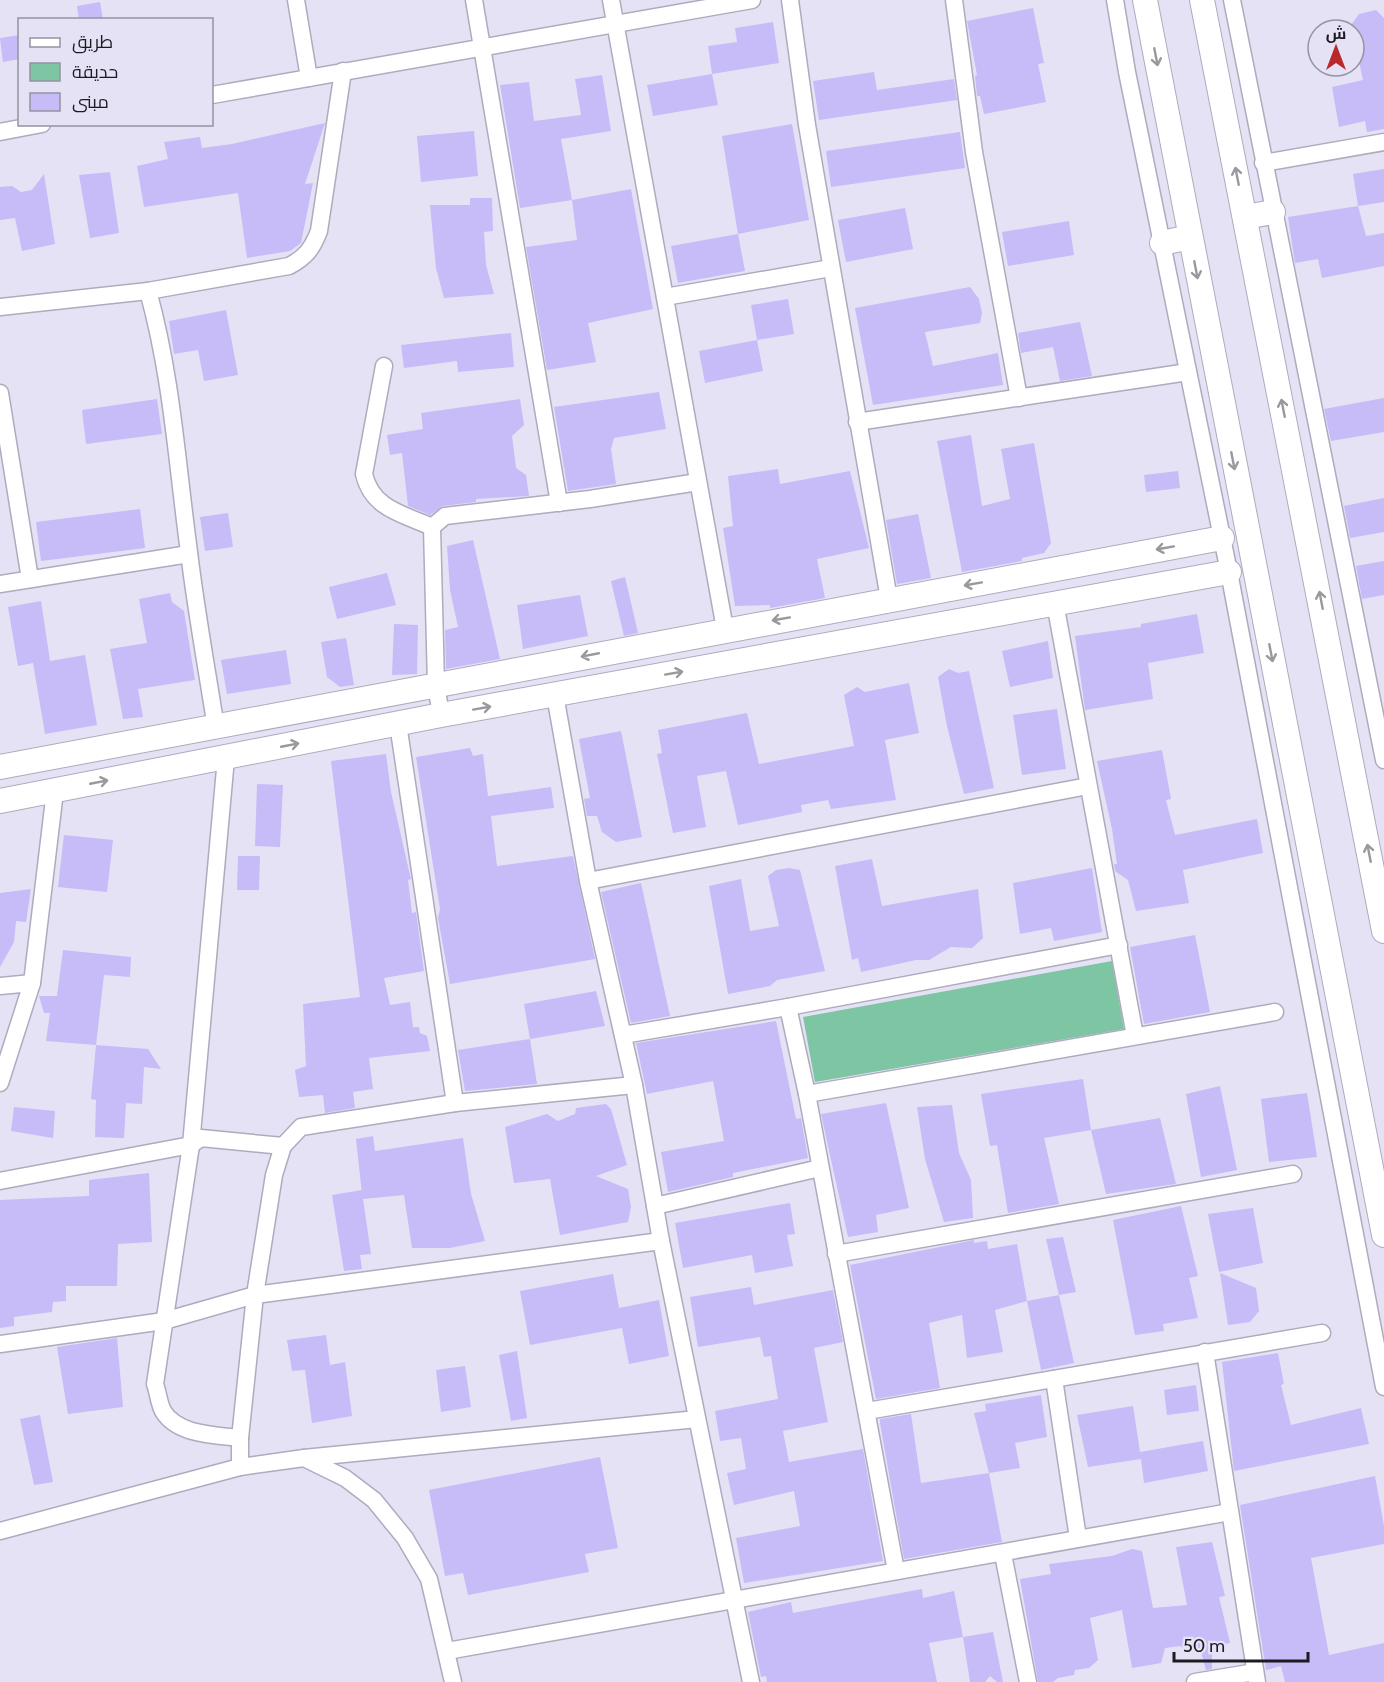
<svg xmlns="http://www.w3.org/2000/svg" width="1384" height="1682" viewBox="0 0 1384 1682" font-family="Cabin,Cairo,sans-serif">
<style>
.green{fill:#7dc5a3}
.building{fill:#c7bbf8}
.lines{fill:none;stroke-linecap:round;stroke-linejoin:round}
.street-casing{stroke:#aeabbe;stroke-width:19}
.secondary-casing{stroke:#aeabbe;stroke-width:26}
.street{stroke:#fff;stroke-width:16}
.secondary{stroke:#fff;stroke-width:24}
.oneway{stroke:#99989b}
</style>
<rect width="100%" height="100%" fill="#e6e2f6"/>
<path class="green" d="M1112 961 1124 1029 815 1082 803 1017Z"/>
<g class="building">
<path d="M100 2 103 20H79L77 6Z"/>
<path d="M1033 8 1044 63 1038 64 1046 102 984 114 980 96H977L975 76 977 75 967 21Z"/>
<path d="M1376 10 1384 18V129L1367 132 1365 121 1339 127 1332 87 1363 80 1351 25 1359 14Z"/>
<path d="M773 22 779 63 712 74 708 46 737 42 735 28Z"/>
<path d="M20 35V59L3 62 0 38Z"/>
<path d="M874 72 877 90 954 79 957 100 819 120 813 81Z"/>
<path d="M712 74 718 105 653 116 647 85Z"/>
<path d="M602 75 611 131 561 139 572 200 520 208 500 85 529 82 534 121 581 115 575 79Z"/>
<path d="M325 123 305 184 313 183 301 243 290 251 247 258 238 193 144 207 137 166 168 159 164 142 200 137 202 148 232 144Z"/>
<path d="M792 124 809 220 738 234 722 136Z"/>
<path d="M474 131 478 176 421 182 417 136Z"/>
<path d="M960 132 965 168 831 187 826 151Z"/>
<path d="M1384 169V202L1358 206 1353 174Z"/>
<path d="M110 172 119 233 90 238 79 175Z"/>
<path d="M44 174 55 244 22 251 15 218 0 220V187L12 186 21 192 32 190Z"/>
<path d="M631 189 653 309 588 323 596 362 547 370 526 247 577 240 572 200Z"/>
<path d="M470 198H492L493 231 484 232 486 265 494 294 444 298 436 268 430 205H470Z"/>
<path d="M1358 206 1366 236 1384 233V266L1322 278 1318 259 1295 263 1288 217Z"/>
<path d="M905 208 913 249 846 262 838 220Z"/>
<path d="M1069 221 1074 255 1008 266 1002 232Z"/>
<path d="M738 234 745 271 678 283 671 246Z"/>
<path d="M970 287 979 299 982 313 980 323 925 332 933 366 998 353 1003 385 873 405 855 308Z"/>
<path d="M788 299 794 334 757 340 751 305Z"/>
<path d="M226 310 238 375 204 381 198 350 174 354 169 321Z"/>
<path d="M1080 322 1092 376 1060 381 1053 347 1021 353 1018 333Z"/>
<path d="M511 333 514 367 458 372 457 361 404 368 401 345Z"/>
<path d="M757 340 763 371 705 383 699 351Z"/>
<path d="M659 392 666 429 614 438 611 449 616 484 568 491 554 407Z"/>
<path d="M1384 398V432L1331 441 1324 409Z"/>
<path d="M157 399 162 434 86 444 82 410Z"/>
<path d="M520 399 524 425 512 436 516 468 526 475 529 496 476 499V502L443 506 430 515 408 506 402 453 390 455 387 435 423 429 421 413Z"/>
<path d="M971 435 982 506 1010 499 1001 449 1034 443 1051 543 1044 553 1022 558V561L962 572 937 441Z"/>
<path d="M778 469 780 484 850 471 869 548 817 559 825 598 770 608V605L735 606 723 528 733 526 728 476Z"/>
<path d="M1178 471 1180 488 1146 492 1144 475Z"/>
<path d="M1384 498V532L1350 538 1344 506Z"/>
<path d="M140 509 145 548 41 561 36 522Z"/>
<path d="M228 513 233 547 205 551 200 517Z"/>
<path d="M918 514 931 578 897 584 886 520Z"/>
<path d="M473 540 500 659 446 669 445 630 458 627 450 590 447 546Z"/>
<path d="M1384 561V595L1362 599 1356 566Z"/>
<path d="M387 573 396 605 337 619 329 587Z"/>
<path d="M625 577 638 633 624 636 611 581Z"/>
<path d="M170 593 172 602 184 611 195 680 138 689 143 717 123 719 110 649 147 643 139 599Z"/>
<path d="M580 595 588 636 523 649 517 605Z"/>
<path d="M41 601 50 661 85 655 97 725 45 734 33 663 18 666 8 607Z"/>
<path d="M1197 614 1204 653 1148 663 1153 699 1085 710 1075 636 1141 627V624Z"/>
<path d="M394 624 418 625 417 674 392 675Z"/>
<path d="M346 638 354 685 340 687 327 677 321 642Z"/>
<path d="M1048 641 1053 678 1010 687 1002 651Z"/>
<path d="M286 650 291 684 227 694 221 660Z"/>
<path d="M949 669 958 673 969 671 994 788 964 794 947 726 938 677Z"/>
<path d="M909 683 919 733 885 740 896 800 831 809 828 800 801 805 802 812 738 825 726 771 697 776 706 827 673 833 657 754 662 753 658 730 747 713 759 764 854 746 844 695 857 687 865 692Z"/>
<path d="M1057 709 1066 769 1022 775 1013 715Z"/>
<path d="M621 731 642 837 616 842 602 832 597 816H587L584 799 590 798 579 739Z"/>
<path d="M470 748 473 756 483 754 488 796 551 787 554 808 491 816 497 866 573 856 595 959 450 984 438 918 440 909 416 757Z"/>
<path d="M1162 750 1171 799 1166 800 1175 835 1257 819 1263 853 1183 870 1189 903 1136 911 1128 880 1115 871 1114 864H1117L1112 829 1097 761Z"/>
<path d="M386 754 391 792 410 875 411 879 408 880 412 913 416 912 424 971 384 978 390 1005 410 1002 413 1027H419L420 1033 427 1036 430 1051 369 1058 373 1089 353 1092 355 1108 325 1113 323 1095 299 1097 295 1070 306 1066 303 1004 360 997 331 761Z"/>
<path d="M257 784 283 785 280 847 255 846Z"/>
<path d="M64 835 113 840 107 892 58 887Z"/>
<path d="M238 856H260L259 890H237Z"/>
<path d="M872 859 882 906 978 889 983 938 972 948 951 947 929 960H916L861 972 858 958 852 960 835 866Z"/>
<path d="M789 868 800 870 825 971 777 980 770 986 728 994 709 886 741 879 750 931 779 926 768 876 776 870Z"/>
<path d="M1092 868 1102 932 1054 941 1051 928 1020 934 1013 883Z"/>
<path d="M641 883 670 1016 631 1023 601 892Z"/>
<path d="M31 889 26 922 16 921 14 942 0 967V893Z"/>
<path d="M1195 935 1210 1012 1144 1024 1130 947Z"/>
<path d="M63 950 131 957 130 977 104 975 96 1045 46 1041 50 1013H44L39 996H57Z"/>
<path d="M596 991 605 1026 530 1039 524 1004Z"/>
<path d="M776 1021 796 1119 801 1118 808 1158 733 1173V1177L668 1192 661 1152 724 1141 713 1081 647 1094 636 1043Z"/>
<path d="M530 1039 537 1084 465 1091 458 1050Z"/>
<path d="M96 1045 148 1049 161 1069 144 1067 142 1104 126 1103 124 1138 95 1137 96 1100 91 1099Z"/>
<path d="M1083 1079 1091 1130 1044 1138 1059 1204 1008 1213 997 1145 990 1146 981 1094Z"/>
<path d="M1220 1086 1237 1170 1201 1177 1186 1094Z"/>
<path d="M1307 1093 1317 1157 1269 1162 1261 1099Z"/>
<path d="M886 1103 909 1208 876 1215 878 1232 848 1237 821 1114Z"/>
<path d="M606 1104 611 1109 627 1165 596 1176 628 1189 631 1207 628 1222 560 1235 550 1179 514 1183 505 1127 547 1114 558 1121 575 1114 576 1108Z"/>
<path d="M952 1105 959 1153 971 1180 973 1218 944 1222 925 1159 917 1107Z"/>
<path d="M14 1107 55 1111 53 1138 11 1131Z"/>
<path d="M1160 1118 1176 1184 1106 1194 1091 1130Z"/>
<path d="M373 1136 375 1151 463 1138 471 1194 485 1241 450 1248H412L404 1195 363 1199 371 1254 360 1255 362 1269 344 1271 332 1195 362 1190V1194L356 1139Z"/>
<path d="M149 1173 152 1242 118 1244 117 1286H66V1301L53 1302 52 1312 14 1317V1326L0 1328V1200L89 1196V1180Z"/>
<path d="M790 1203 795 1234 787 1235 793 1266 755 1273 752 1255 683 1268 675 1223Z"/>
<path d="M1181 1206 1198 1276 1189 1278 1198 1318 1163 1324 1164 1331 1135 1335 1113 1220Z"/>
<path d="M1253 1208 1263 1263 1219 1272 1208 1214Z"/>
<path d="M1063 1237 1076 1292 1059 1295 1046 1239Z"/>
<path d="M974 1240V1243L987 1241 988 1249 1017 1244 1027 1301 995 1310 1003 1352 967 1358 962 1315 929 1323 940 1388 876 1399 850 1265Z"/>
<path d="M1220 1273 1256 1288 1259 1311 1250 1322 1228 1325Z"/>
<path d="M613 1274 619 1308 659 1300 669 1356 629 1364 622 1328 530 1345 520 1291Z"/>
<path d="M751 1287 754 1305 833 1290 843 1342 814 1348 828 1422 783 1431 789 1462 863 1449 883 1561 744 1583 736 1538 800 1526 794 1491 734 1505 727 1473 746 1469 741 1438 720 1441 715 1411 778 1399 771 1356 764 1357 760 1337 698 1347 690 1297Z"/>
<path d="M1059 1295 1074 1363 1041 1370 1027 1301Z"/>
<path d="M326 1335 330 1365 345 1362 352 1416 312 1423 305 1370 292 1371 287 1340Z"/>
<path d="M117 1338 123 1407 68 1414 57 1347Z"/>
<path d="M517 1351 527 1418 511 1421 499 1355Z"/>
<path d="M1278 1353 1284 1384 1281 1385 1291 1425 1361 1408 1369 1444 1234 1471 1222 1362Z"/>
<path d="M465 1366 471 1407 441 1412 436 1370Z"/>
<path d="M1196 1385 1199 1411 1167 1415 1164 1390Z"/>
<path d="M1041 1395 1047 1437 1015 1443 1020 1468 989 1473 974 1413 986 1411 985 1404Z"/>
<path d="M1133 1406 1140 1452 1203 1441 1208 1471 1144 1483 1141 1459 1088 1467 1077 1415Z"/>
<path d="M911 1414 921 1483 989 1473 1002 1542 904 1559 880 1423V1419Z"/>
<path d="M40 1415 53 1482 34 1485 20 1419Z"/>
<path d="M600 1457 618 1548 585 1554 589 1572 468 1595 463 1573 445 1576 429 1490Z"/>
<path d="M1375 1476 1384 1526V1544L1311 1558 1329 1655 1384 1643V1682H1285L1281 1666 1266 1670 1240 1505Z"/>
<path d="M1212 1542 1225 1596 1219 1597 1230 1643 1212 1646V1669L1206 1670 1200 1648 1188 1652 1180 1646 1165 1648 1161 1663 1132 1668 1122 1610 1090 1618 1098 1660 1089 1668 1075 1670 1074 1675 1058 1678 1053 1682H1038L1020 1579 1051 1574 1049 1564 1112 1556 1132 1549 1142 1551 1153 1608 1187 1605 1176 1547Z"/>
<path d="M922 1589 923 1598 954 1591 963 1637 929 1643 937 1682H767L766 1676 761 1677 748 1612 791 1602 793 1613Z"/>
<path d="M993 1632 1003 1682H997L990 1676 985 1682H970L963 1637Z"/>
</g>
<g class="lines">
<g class="street-casing">
<g id="street">
<path d="M296 0 309 78"/>
<path d="M474 0 559 503"/>
<path d="M611 0 725 629"/>
<path d="M790 0 807 125 889 599"/>
<path d="M954 0 974 152 1019 398"/>
<path d="M1115 0 1127 72 1229 572 1384 1387"/>
<path d="M1232 0 1384 760"/>
<path d="M212 95 752 0"/>
<path d="M0 132 42 124"/>
<path d="M1263 163 1384 142"/>
<path d="M148 291C172 377 177 464 189 552 196 611 207 670 216 728"/>
<path d="M665 297 831 268"/>
<path d="M0 307 148 291 289 266C306 257 312 249 319 231L343 71"/>
<path d="M384 366 364 474C372 509 403 514 432 527"/>
<path d="M0 393 30 579"/>
<path d="M857 422 1188 372"/>
<path d="M0 584 189 554"/>
<path d="M1055 603 1135 1036"/>
<path d="M555 695 588 881 634 1085 661 1241 751 1682"/>
<path d="M441 715 436 685 432 527 445 516 590 499 698 482"/>
<path d="M398 724 455 1103"/>
<path d="M226 758 191 1145 155 1384C158 1392 159 1404 163 1411 177 1435 215 1435 240 1438"/>
<path d="M588 881 1088 786"/>
<path d="M0 986 32 983"/>
<path d="M788 1007 807 1094 896 1571"/>
<path d="M623 1035 788 1007 1119 945"/>
<path d="M0 1083 32 983 55 791"/>
<path d="M807 1094 1275 1012"/>
<path d="M0 1181 191 1145 201 1138 283 1146"/>
<path d="M655 1206 820 1168"/>
<path d="M836 1254 1293 1174"/>
<path d="M0 1344 164 1321 255 1295 661 1241"/>
<path d="M1205 1352 1257 1682"/>
<path d="M1054 1379 1078 1538"/>
<path d="M867 1411 1322 1333"/>
<path d="M304 1458 697 1419"/>
<path d="M240 1467V1438L255 1295 274 1175 283 1146 301 1127 455 1103 634 1085"/>
<path d="M0 1531 240 1467 304 1458 345 1478 374 1500 405 1538 429 1579 453 1682"/>
<path d="M1003 1554 1028 1682"/>
<path d="M447 1651 1230 1512"/>
<path d="M1195 1682 1255 1672"/>
</g>
</g>
<g class="secondary-casing">
<g id="secondary">
<path d="M1145 0 1384 1235"/>
<path d="M1202 0 1384 931"/>
<path d="M1245 217 1273 212"/>
<path d="M1162 243 1190 237"/>
<path d="M0 767 1222 538"/>
<path d="M0 801 441 715 1229 572"/>
</g>
</g>
<use href="#street" class="street"/>
<use href="#secondary" class="secondary"/>
</g>
<defs><path id="oneway-shaft" d="M-6 0H5M1.5-3L5.5 0L1.5 3" fill="none" stroke-width="1.6" stroke-linecap="round" stroke-linejoin="round" transform="scale(1.5)"/></defs>
<g class="oneway">
<use href="#oneway-shaft" transform="translate(1156 57) rotate(79)"/>
<use href="#oneway-shaft" transform="translate(1237 176) rotate(-101)"/>
<use href="#oneway-shaft" transform="translate(1196 270) rotate(79)"/>
<use href="#oneway-shaft" transform="translate(1283 408) rotate(-101)"/>
<use href="#oneway-shaft" transform="translate(1233 461) rotate(79)"/>
<use href="#oneway-shaft" transform="translate(1165 548) rotate(170)"/>
<use href="#oneway-shaft" transform="translate(973 584) rotate(170)"/>
<use href="#oneway-shaft" transform="translate(1321 600) rotate(-101)"/>
<use href="#oneway-shaft" transform="translate(781 619) rotate(170)"/>
<use href="#oneway-shaft" transform="translate(1271 653) rotate(79)"/>
<use href="#oneway-shaft" transform="translate(590 655) rotate(169)"/>
<use href="#oneway-shaft" transform="translate(674 673) rotate(-10)"/>
<use href="#oneway-shaft" transform="translate(482 708) rotate(-10)"/>
<use href="#oneway-shaft" transform="translate(290 745) rotate(-11)"/>
<use href="#oneway-shaft" transform="translate(99 782) rotate(-11)"/>
<use href="#oneway-shaft" transform="translate(1369 853) rotate(-101)"/>
</g>
<rect x="18" y="18" width="195" height="108" fill="#e6e2f6" stroke="#9592a1" stroke-width="1.5"/>
<rect x="30" y="38" width="30" height="9" fill="#ffffff" stroke="#9592a1" stroke-width="1.5"/>
<text x="72" y="48" font-size="18" fill="#1c1b21">طريق</text>
<rect x="30" y="63" width="30" height="18" fill="#7dc5a3" stroke="#9592a1" stroke-width="1.5"/>
<text x="72" y="78" font-size="18" fill="#1c1b21">حديقة</text>
<rect x="30" y="93" width="30" height="18" fill="#c7bbf8" stroke="#9592a1" stroke-width="1.5"/>
<text x="72" y="108" font-size="18" fill="#1c1b21">مبنى</text>
<g transform="translate(1336 48)"><circle r="28" fill="#e6e2f6" stroke="#9592a1" stroke-width="1.5"/>
<path d="M0-4.5L10 22L0 15L-10 22Z" fill="#b9292c"/>
<text y="-9" font-size="16" font-weight="bold" text-anchor="middle" fill="#1c1b21">ش</text>
</g>
<path d="M1174 1652v9h134v-9" fill="none" stroke="#1c1b21" stroke-width="3"/>
<text x="1183" y="1652" font-size="18" fill="#1c1b21" stroke="#e6e2f6" stroke-width="4.5" paint-order="stroke">50 m</text>
</svg>
